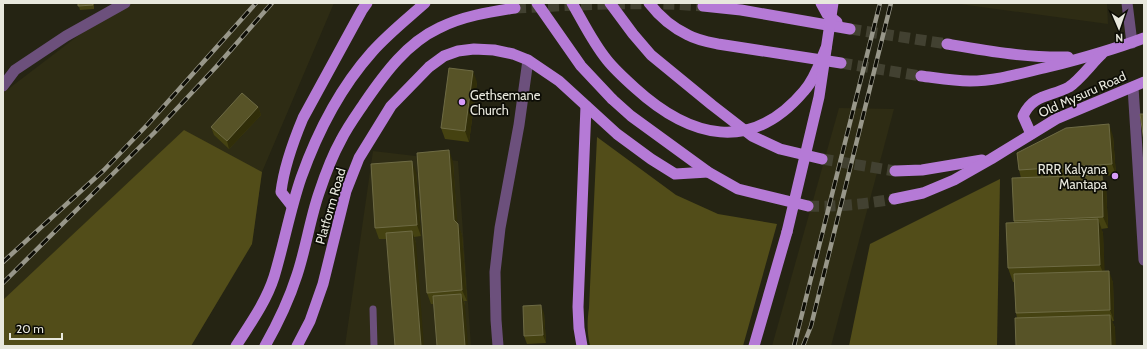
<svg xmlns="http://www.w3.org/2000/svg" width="1147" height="349" viewBox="0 0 1147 349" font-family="Cabin,sans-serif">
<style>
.built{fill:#2e2c14}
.green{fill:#524d19}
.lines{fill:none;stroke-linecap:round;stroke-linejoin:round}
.primary-tunnel{stroke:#424131;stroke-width:11;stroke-dasharray:11 5.5;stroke-linecap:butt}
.service{stroke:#6c507c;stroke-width:7}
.minor{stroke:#6c507c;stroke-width:11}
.tertiary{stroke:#6c507c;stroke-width:11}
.primary{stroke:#b57ad6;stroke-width:11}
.rail-casing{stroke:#98978a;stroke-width:4.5}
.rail{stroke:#0d0d06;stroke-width:3;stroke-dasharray:9;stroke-linecap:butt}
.primary-bridge{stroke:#b57ad6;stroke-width:11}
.wall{fill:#454211}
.shaded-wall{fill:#312e09}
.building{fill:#575327;stroke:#6e6b44}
.poi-dot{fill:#d79bf9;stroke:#0d0d06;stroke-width:1.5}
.labels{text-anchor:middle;stroke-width:3.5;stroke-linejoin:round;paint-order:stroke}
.street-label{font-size:13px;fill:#e8e8dd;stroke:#0d0d06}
.poi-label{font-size:13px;fill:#e8e8dd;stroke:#0d0d06;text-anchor:start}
</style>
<rect width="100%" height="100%" fill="#252413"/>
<g class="built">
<path d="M121 3H334L262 172 252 244 191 346H3V93Z"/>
<path d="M952 3H1107L1108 24Z"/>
<path d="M839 108 894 109 831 346H772Z"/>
<path d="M373 151 458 161 471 346H345Z"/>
</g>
<g class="green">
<path d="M184 130 262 172 252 244 191 346H3V300Z"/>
<path d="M597 137 676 195 718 214 777 224 743 346H590C587 333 587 321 589 308Z"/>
<path d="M1000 179 997 346H849L870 244Z"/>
</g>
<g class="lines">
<g class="primary-tunnel">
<path d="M515 8C578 5 640 1 703 6"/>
<path d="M850 29 947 44"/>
<path d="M841 63 921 76"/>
<path d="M822 159 895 171"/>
<path d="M808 206C837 207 865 204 894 199"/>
</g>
<path class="service" d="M373 309 374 346"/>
<g class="minor">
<path d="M1127 3 1132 43"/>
<path d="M3 86 15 70 66 36 125 3"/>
<path d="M498 346 496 320 495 272 500 228 519 125 528 60"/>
</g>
<path class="tertiary" d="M1133 87 1144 260"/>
<g class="primary">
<path d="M610 3 633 34 651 55 712 105 752 136 780 149 822 159"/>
<path d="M649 3C659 16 673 28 688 35 697 40 708 42 718 44L841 63"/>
<path d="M821 3 827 14 837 22"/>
<path d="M703 6 741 10 850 29"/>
<path d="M947 44C988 51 1027 58 1068 57"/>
<path d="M921 76C937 78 953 81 970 81 996 81 1022 73 1048 67 1080 59 1112 50 1144 38"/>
<path d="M612 99 631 116 708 172 738 189 808 206"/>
<path d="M1031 134 1023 116C1033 94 1050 97 1069 87 1080 80 1092 63 1102 54"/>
<path d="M895 171 922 170 982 160"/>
<path d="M894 199 923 193 954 180 991 159 1056 119 1144 82"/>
<path d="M292 206 281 192C284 166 293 142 303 118L362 10 367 3"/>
<path d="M236 346C250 324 266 302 274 277 284 244 290 210 301 178 317 133 340 88 372 52 388 34 407 19 425 3"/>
<path d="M265 346C278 323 289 300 297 275 306 248 310 219 319 193 325 175 332 156 341 140 348 126 357 114 365 102 385 73 407 43 439 28 463 16 489 12 515 8"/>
<path d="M297 346 310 321 323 284 346 191 359 158 391 106 429 67 444 56 458 51 474 49 494 50 513 54 528 60 559 81 617 134 651 159 675 174 708 172"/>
<path d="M582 346 579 328 578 307 586 106"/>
<path d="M754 346 787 232"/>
</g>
<g class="rail-casing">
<g id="rail">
<path d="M3 262 104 170 148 124 256 3"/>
<path d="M3 283 154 133 216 67 272 3"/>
<path d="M794 346 880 3"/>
<path d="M803 346 811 326 891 3"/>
</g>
</g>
<use href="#rail" class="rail"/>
<g class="primary-bridge">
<path d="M537 3 581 66 612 99"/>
<path d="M572 3C583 22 593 43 607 60 615 70 625 79 635 88 690 138 751 154 804 91 815 79 820 62 826 48"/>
<path d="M787 232 819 97 833 3"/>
</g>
</g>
<g class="wall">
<path d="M78 3H94V9L80 10Z"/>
<path d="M477 82 469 142 445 139 441 128Z"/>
<path d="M258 107 261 115 229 149 214 135 211 127Z"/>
<path d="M1113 136 1116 175 1102 176 1106 186 1108 228 1101 229 1103 233 1104 271 1113 282 1114 321H1112L1115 328 1017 318 1016 313 1014 282H1013L1008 268 1014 222V221L1021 178 1019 170Z"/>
<path d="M453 162 457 223 462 235 467 301H464L465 305 431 304 427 293Z"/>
<path d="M416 172 421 236 414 237 416 243 387 239H379L375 228Z"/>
<path d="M544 313 546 343 527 344 524 336Z"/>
</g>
<g class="shaded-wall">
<path d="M473 71 477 82 469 142 465 131Z"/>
<path d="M258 107 261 115 229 149 227 141Z"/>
<path d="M1109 124 1113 136 1116 175 1112 164Z"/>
<path d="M449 150 453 162 458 232 454 220Z"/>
<path d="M412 161 416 172 421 236 417 225Z"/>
<path d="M1102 175 1106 186 1108 228 1103 217Z"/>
<path d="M1098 219 1103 233 1105 278 1100 265Z"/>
<path d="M458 224 462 235 467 301 462 290Z"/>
<path d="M412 231 416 243 424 346H421Z"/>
<path d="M1109 271 1113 282 1114 321 1110 310Z"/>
<path d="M461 294 465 305 468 346H465Z"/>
<path d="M541 305 544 313 546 343 543 335Z"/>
<path d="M1110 315 1115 328 1116 346H1111Z"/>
</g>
<g class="building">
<path d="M78 3H92L93 5 78 6Z"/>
<path d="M449 68 473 71 465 131 441 128Z"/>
<path d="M242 93 258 107 227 141 211 127Z"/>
<path d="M1140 114H1144V141Z"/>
<path d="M1109 124 1112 164 1019 170 1017 153 1066 128Z"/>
<path d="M449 150 454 220 458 224 462 290 427 293 417 153Z"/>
<path d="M412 161 417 225 375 228 371 164Z"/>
<path d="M1102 175 1103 217 1014 221 1012 178Z"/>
<path d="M1098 219 1100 265 1008 268 1006 223Z"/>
<path d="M412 231 421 346H395L386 233Z"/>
<path d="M1109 271 1110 310 1016 313 1014 274Z"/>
<path d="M461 294 465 346H437L433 296Z"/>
<path d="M541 305 543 335 524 336 523 306Z"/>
<path d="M1110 315 1111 346H1016L1015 318Z"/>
</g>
<g class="poi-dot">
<circle cx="462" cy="102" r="4"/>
<circle cx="1115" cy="176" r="4"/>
</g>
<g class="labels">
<g class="street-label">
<text transform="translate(1082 94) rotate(-24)" y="5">Old Mysuru Road</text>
<text transform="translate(330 206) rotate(-74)" y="5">Platform Road</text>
</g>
<g class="poi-label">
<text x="470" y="100">Gethsemane<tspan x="470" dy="15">Church</tspan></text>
<text x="1107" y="174" text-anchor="end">RRR Kalyana<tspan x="1107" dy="15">Mantapa</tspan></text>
</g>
</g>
<rect width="1147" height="349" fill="none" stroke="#e8e8dd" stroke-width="8"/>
<g transform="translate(1119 28) rotate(178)" stroke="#0d0d06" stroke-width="3" paint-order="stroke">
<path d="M0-3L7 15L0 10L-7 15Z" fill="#e8e8dd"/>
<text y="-6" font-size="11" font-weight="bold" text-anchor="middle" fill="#e8e8dd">N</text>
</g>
<path d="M10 333v6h52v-6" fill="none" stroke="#e8e8dd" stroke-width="2"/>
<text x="16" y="333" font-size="12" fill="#e8e8dd" stroke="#0d0d06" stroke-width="3" paint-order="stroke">20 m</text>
</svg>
